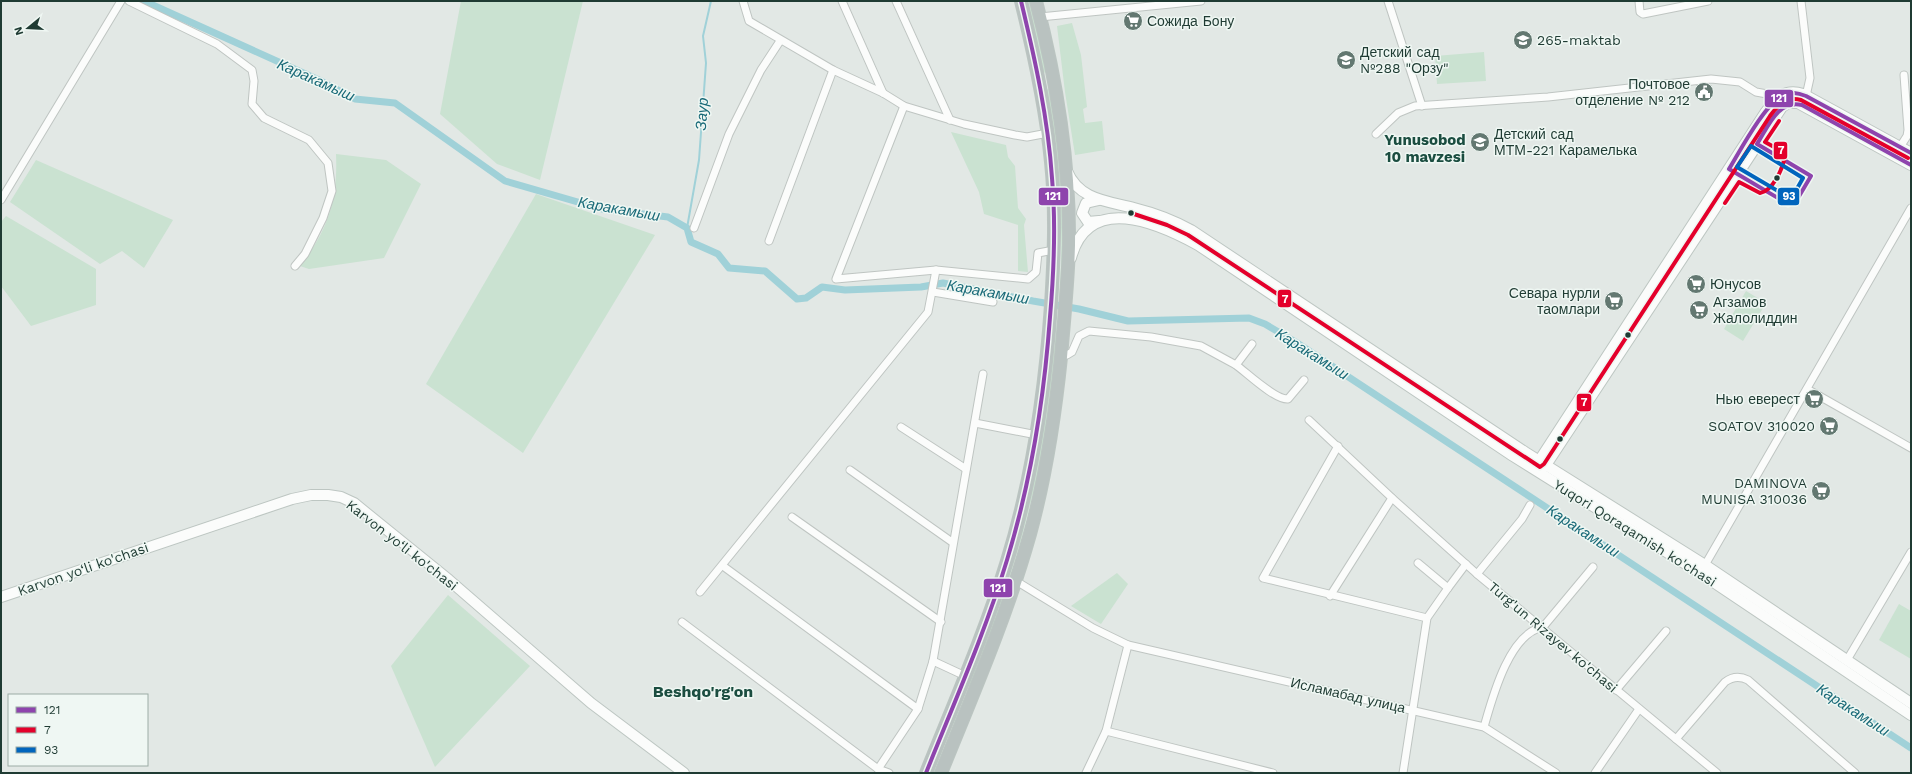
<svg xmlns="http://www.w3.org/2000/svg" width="1912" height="774" viewBox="0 0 1912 774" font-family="'Work Sans',sans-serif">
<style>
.green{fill:#cae2d1}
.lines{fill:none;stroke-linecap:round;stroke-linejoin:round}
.stream{stroke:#a0d1d8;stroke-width:2}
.canal{stroke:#a0d1d8;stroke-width:7}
.street-casing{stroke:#bfc5c2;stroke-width:9}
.secondary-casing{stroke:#bdc6c2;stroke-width:12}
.highway-casing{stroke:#bbc5c1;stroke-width:14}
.street{stroke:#fbfcfb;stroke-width:7}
.secondary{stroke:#fbfcfb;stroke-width:10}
.highway{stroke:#b9c2c0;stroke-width:12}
.bus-1-casing{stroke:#eff7f3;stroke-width:7}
.bus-2-casing{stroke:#eff7f3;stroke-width:7}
.bus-3-casing{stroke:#eff7f3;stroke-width:7}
.bus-1{stroke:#8e44ad;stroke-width:4}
.bus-2{stroke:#e4002b;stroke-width:4}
.bus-3{stroke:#0065bd;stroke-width:4}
.bus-dot{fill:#1f3b33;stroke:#eff7f3;stroke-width:1.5}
.labels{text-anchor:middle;stroke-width:3;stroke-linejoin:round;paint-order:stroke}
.poi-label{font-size:14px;fill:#1f3b33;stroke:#eff7f3;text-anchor:start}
.street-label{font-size:14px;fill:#1f3b33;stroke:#eff7f3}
.water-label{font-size:15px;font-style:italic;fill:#196a78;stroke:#eff7f3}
.neighbourhood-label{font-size:15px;font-weight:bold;fill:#1b4d40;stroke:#eff7f3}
.quarter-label{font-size:16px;font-weight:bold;fill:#1b4d40;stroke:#eff7f3}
.line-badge{stroke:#eff7f3;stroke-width:1.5}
.badge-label{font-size:11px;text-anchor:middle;font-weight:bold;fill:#fff}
</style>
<rect width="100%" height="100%" fill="#e2e8e5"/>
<g class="green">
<path d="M461 1H583L540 180 497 164 440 114Z"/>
<path d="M1027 1H1032L1047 72 1042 73Z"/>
<path d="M1072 23 1081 55 1087 107 1083 109 1085 123 1102 121 1105 150 1075 155 1065 92 1057 26Z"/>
<path d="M1484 52 1486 81 1437 84 1435 56Z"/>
<path d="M1049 89 1061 165 1065 242 1052 396 1039 470 1020 544 997 616 969 687 966 685 1042 432C1054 357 1065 280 1060 205 1057 166 1050 128 1046 90Z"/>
<path d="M951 132 1006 145 1008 157 1015 166 1018 208 1026 219 1024 225 1028 272 1018 271V225L984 214 979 192Z"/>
<path d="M336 154 386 160 421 184 384 258 309 269 300 266C328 230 338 200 336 154Z"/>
<path d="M36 160 173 220 144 268 122 251 100 264 10 202Z"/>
<path d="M536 194 655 235 523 453 426 384Z"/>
<path d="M6 216 96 269V305L31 326 1 286V222Z"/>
<path d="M1746 291 1766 303 1743 341 1724 329Z"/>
<path d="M1117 573 1128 584 1101 624 1071 606Z"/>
<path d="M448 595 530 666 435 767 391 666Z"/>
<path d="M1899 604 1911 611V659L1879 640Z"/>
<path d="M955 710 958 712 933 773H929Z"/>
</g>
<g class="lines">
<path class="stream" d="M687 228 699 160 706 63 703 36 711 1"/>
<path class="canal" d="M144 1 321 81 355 99 395 103 505 181 602 209 668 217 687 228 691 242 718 254 729 268 765 271 797 299 806 298 822 287 845 290 921 287 943 283 1033 301 1079 309 1128 321 1249 318 1265 324 1297 343 1911 748"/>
<g class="street-casing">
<g id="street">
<path d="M129 1 217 44 252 70 254 81 252 104 264 118 309 140 328 163 332 191 323 218 305 254 295 266"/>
<path d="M743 1 749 21 833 70 883 93 904 106 964 124 1015 135 1027 137 1048 133"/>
<path d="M842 1 883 93"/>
<path d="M896 1 950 120"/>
<path d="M1388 1 1422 106"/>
<path d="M1639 1 1640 12 1643 14 1708 1"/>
<path d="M1801 1 1810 78 1806 96"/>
<path d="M1040 17 1201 1"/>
<path d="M904 106 836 279 936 270 1028 279 1036 272 1038 253 1054 250"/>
<path d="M1376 134 1398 113 1415 106 1548 97 1711 79 1740 82 1756 92 1778 96"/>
<path d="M1900 147 1907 136 1908 130 1904 75"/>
<path d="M1 200 121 1"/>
<path d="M694 228 729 134 761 70 780 41"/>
<path d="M769 241 833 70"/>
<path d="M933 292 993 302"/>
<path d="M1252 344 1236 365C1247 373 1275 400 1288 399L1304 380"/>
<path d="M1061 356 1067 355 1072 352 1079 336 1089 331 1151 337 1201 346 1236 365"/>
<path d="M1807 389 1911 448"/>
<path d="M1309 420 1392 498 1477 574 1717 773"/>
<path d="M975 423 1037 435"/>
<path d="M901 427 966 469"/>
<path d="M1338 446 1263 578 1427 618"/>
<path d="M850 470 952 542"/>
<path d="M792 517 941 622"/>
<path d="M1418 563 1448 588 1466 564"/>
<path d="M1705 565 1911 208"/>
<path d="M723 566 918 709"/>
<path d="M1477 574 1522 519 1530 505"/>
<path d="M1016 581 1093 628 1128 645 1484 727 1556 773"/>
<path d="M700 592 928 312 936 270"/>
<path d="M1330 596 1392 498"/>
<path d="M682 622 878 769 889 773"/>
<path d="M1847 660 1911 552"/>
<path d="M933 661 961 674"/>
<path d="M1616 690 1666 631"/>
<path d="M1484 727C1492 699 1509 633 1543 627L1593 567"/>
<path d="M1106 731 1273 773"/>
<path d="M1676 739 1725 682C1733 676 1740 676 1748 680L1855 773"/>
<path d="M878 769 918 709 933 661 983 374"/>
<path d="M1086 773 1106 731 1128 645"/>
<path d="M1403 773 1427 618 1448 588"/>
<path d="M1595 773 1639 709"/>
</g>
</g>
<g class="secondary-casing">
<g id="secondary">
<path d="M1067 171C1079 200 1107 201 1134 208 1154 213 1173 220 1191 230L1525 452 1705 565 1911 703"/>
<path d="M1099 221 1088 222 1082 213 1086 203 1099 200"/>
<path d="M1071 258C1088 192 1158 223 1198 245L1513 456 1700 573 1911 715"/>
<path d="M1538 467 1539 461 1765 113C1775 99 1784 88 1803 94L1911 153"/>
<path d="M1540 469 1546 465 1782 107 1788 103H1798L1911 165"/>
<path d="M1 597 292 499 311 495H328L341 497 354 503 449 580 591 703 684 773"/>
</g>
</g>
<g class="highway-casing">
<g id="highway">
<path d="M926 773C954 703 985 633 1007 561 1033 477 1045 392 1051 305 1054 257 1056 210 1051 162 1046 108 1034 54 1021 1"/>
<path d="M941 773C973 694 1007 616 1030 534 1046 476 1055 416 1061 357 1064 320 1068 283 1069 245 1070 163 1057 81 1036 1"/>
</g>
</g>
<use href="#street" class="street"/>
<use href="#secondary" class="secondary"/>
<use href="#highway" class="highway"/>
<g class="bus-1-casing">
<g id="bus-1">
<path d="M1911 153 1806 96C1798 93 1790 91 1782 96 1765 104 1740 151 1729 169L1788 204 1798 198 1811 176 1757 144C1768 127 1778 99 1802 105L1911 165"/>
<path d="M926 773C954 703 985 633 1007 560 1031 481 1044 400 1050 317 1054 271 1056 224 1052 178 1048 118 1035 59 1021 1"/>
</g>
</g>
<g class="bus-2-casing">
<g id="bus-2">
<path d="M1725 203 1739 182 1760 193C1773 191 1783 168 1785 156L1783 152 1765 142 1779 121"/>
<path d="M1131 213 1167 225 1188 235 1540 467 1544 464 1770 116C1778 105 1786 96 1801 100L1908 158"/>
</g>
</g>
<g class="bus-3-casing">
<path id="bus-3" d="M1751 146 1803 178 1794 194 1788 197 1737 167Z"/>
</g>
<use href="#bus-1" class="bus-1"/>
<use href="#bus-2" class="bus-2"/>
<use href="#bus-3" class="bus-3"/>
</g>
<defs>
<g id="supermarket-disc" transform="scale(1)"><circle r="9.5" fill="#637871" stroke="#eff7f3"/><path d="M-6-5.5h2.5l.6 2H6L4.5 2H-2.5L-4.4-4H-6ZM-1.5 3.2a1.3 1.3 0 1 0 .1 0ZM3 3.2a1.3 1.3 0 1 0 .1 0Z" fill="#fff"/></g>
<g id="school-disc" transform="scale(1)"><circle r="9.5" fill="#637871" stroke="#eff7f3"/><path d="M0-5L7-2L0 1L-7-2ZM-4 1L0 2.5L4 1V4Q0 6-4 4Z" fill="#fff"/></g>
<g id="civic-disc" transform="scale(1)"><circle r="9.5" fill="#637871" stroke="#eff7f3"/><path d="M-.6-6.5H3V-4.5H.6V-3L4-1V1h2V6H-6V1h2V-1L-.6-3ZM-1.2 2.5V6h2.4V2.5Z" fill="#fff"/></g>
</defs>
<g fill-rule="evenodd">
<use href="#supermarket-disc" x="1133" y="21"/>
<use href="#school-disc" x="1523" y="40"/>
<use href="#school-disc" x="1346" y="60"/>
<use href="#civic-disc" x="1704" y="92"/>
<use href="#school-disc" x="1480" y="142"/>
<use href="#supermarket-disc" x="1696" y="284"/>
<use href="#supermarket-disc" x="1614" y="301"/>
<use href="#supermarket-disc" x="1699" y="310"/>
<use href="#supermarket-disc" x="1814" y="399"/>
<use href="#supermarket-disc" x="1829" y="426"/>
<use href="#supermarket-disc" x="1821" y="491"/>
</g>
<g class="bus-dot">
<circle cx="1777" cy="178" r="3.5"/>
<circle cx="1131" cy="213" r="3.5"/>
<circle cx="1628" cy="335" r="3.5"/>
<circle cx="1560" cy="439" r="3.5"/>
</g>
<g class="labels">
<g class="poi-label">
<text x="1147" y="26">Сожида Бону</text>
<text x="1537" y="45">265-maktab</text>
<text x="1360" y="57">Детский сад<tspan x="1360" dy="16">№288 "Орзу"</tspan></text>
<text x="1690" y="89" text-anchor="end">Почтовое<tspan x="1690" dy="16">отделение № 212</tspan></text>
<text x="1494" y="139">Детский сад<tspan x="1494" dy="16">МТМ-221 Карамелька</tspan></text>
<text x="1710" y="289">Юнусов</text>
<text x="1600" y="298" text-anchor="end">Севара нурли<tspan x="1600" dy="16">таомлари</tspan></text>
<text x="1713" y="307">Агзамов<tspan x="1713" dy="16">Жалолиддин</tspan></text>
<text x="1800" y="404" text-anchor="end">Нью еверест</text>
<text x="1815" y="431" text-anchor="end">SOATOV 310020</text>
<text x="1807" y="488" text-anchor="end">DAMINOVA<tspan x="1807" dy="16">MUNISA 310036</tspan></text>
</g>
<g class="street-label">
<text transform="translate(1635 533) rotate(32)" y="5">Yuqori Qoraqamish ko'chasi</text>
<text transform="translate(402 545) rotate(38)" y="5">Karvon yo‘li ko'chasi</text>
<text transform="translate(83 569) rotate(-19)" y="5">Karvon yo‘li ko'chasi</text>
<text transform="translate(1553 637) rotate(40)" y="5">Turg'un Rizayev ko'chasi</text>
<text transform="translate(1348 695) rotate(13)" y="5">Исламабад улица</text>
</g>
<g class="water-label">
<text transform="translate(316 80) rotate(24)" y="5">Каракамыш</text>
<text transform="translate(702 114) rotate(-86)" y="5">Заур</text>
<text transform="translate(619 209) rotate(10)" y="5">Каракамыш</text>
<text transform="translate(988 292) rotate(10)" y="5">Каракамыш</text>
<text transform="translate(1312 354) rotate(32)" y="5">Каракамыш</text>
<text transform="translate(1583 531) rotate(33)" y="5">Каракамыш</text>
<text transform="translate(1853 710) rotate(33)" y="5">Каракамыш</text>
</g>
<g class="neighbourhood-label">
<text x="1425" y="145">Yunusobod<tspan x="1425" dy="17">10 mavzesi</tspan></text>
</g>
<g class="quarter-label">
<text x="703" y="697">Beshqo'rg'on</text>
</g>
</g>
<g class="line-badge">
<rect x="1764" y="89" width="30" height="19" rx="4" fill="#8e44ad"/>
<rect x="1773" y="141" width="15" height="19" rx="4" fill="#e4002b"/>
<rect x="1777" y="187" width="23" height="19" rx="4" fill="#0065bd"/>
<rect x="1038" y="187" width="31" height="19" rx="4" fill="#8e44ad"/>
<rect x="1277" y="289" width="15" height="19" rx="4" fill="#e4002b"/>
<rect x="1576" y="393" width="16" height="19" rx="4" fill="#e4002b"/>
<rect x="983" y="578" width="30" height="20" rx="4" fill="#8e44ad"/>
</g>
<g class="badge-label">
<text x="1779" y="102">121</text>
<text x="1781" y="154">7</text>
<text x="1789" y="200">93</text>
<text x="1053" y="200">121</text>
<text x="1285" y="303">7</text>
<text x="1584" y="406">7</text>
<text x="998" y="592">121</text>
</g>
<rect width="1912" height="774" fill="none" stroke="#1f3b33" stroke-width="4"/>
<rect x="8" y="694" width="140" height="72" fill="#eff7f3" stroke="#9caca6"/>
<rect x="16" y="707" width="20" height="6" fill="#8e44ad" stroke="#9caca6"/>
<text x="44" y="714" font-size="12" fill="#1f3b33">121</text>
<rect x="16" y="727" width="20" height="6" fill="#e4002b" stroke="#9caca6"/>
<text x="44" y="734" font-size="12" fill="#1f3b33">7</text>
<rect x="16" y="747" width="20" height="6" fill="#0065bd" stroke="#9caca6"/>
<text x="44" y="754" font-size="12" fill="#1f3b33">93</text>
<g transform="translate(28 28) rotate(252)" stroke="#eff7f3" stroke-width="3" paint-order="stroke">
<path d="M0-3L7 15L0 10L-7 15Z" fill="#1f3b33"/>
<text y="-6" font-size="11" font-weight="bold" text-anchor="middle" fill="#1f3b33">N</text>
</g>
</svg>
